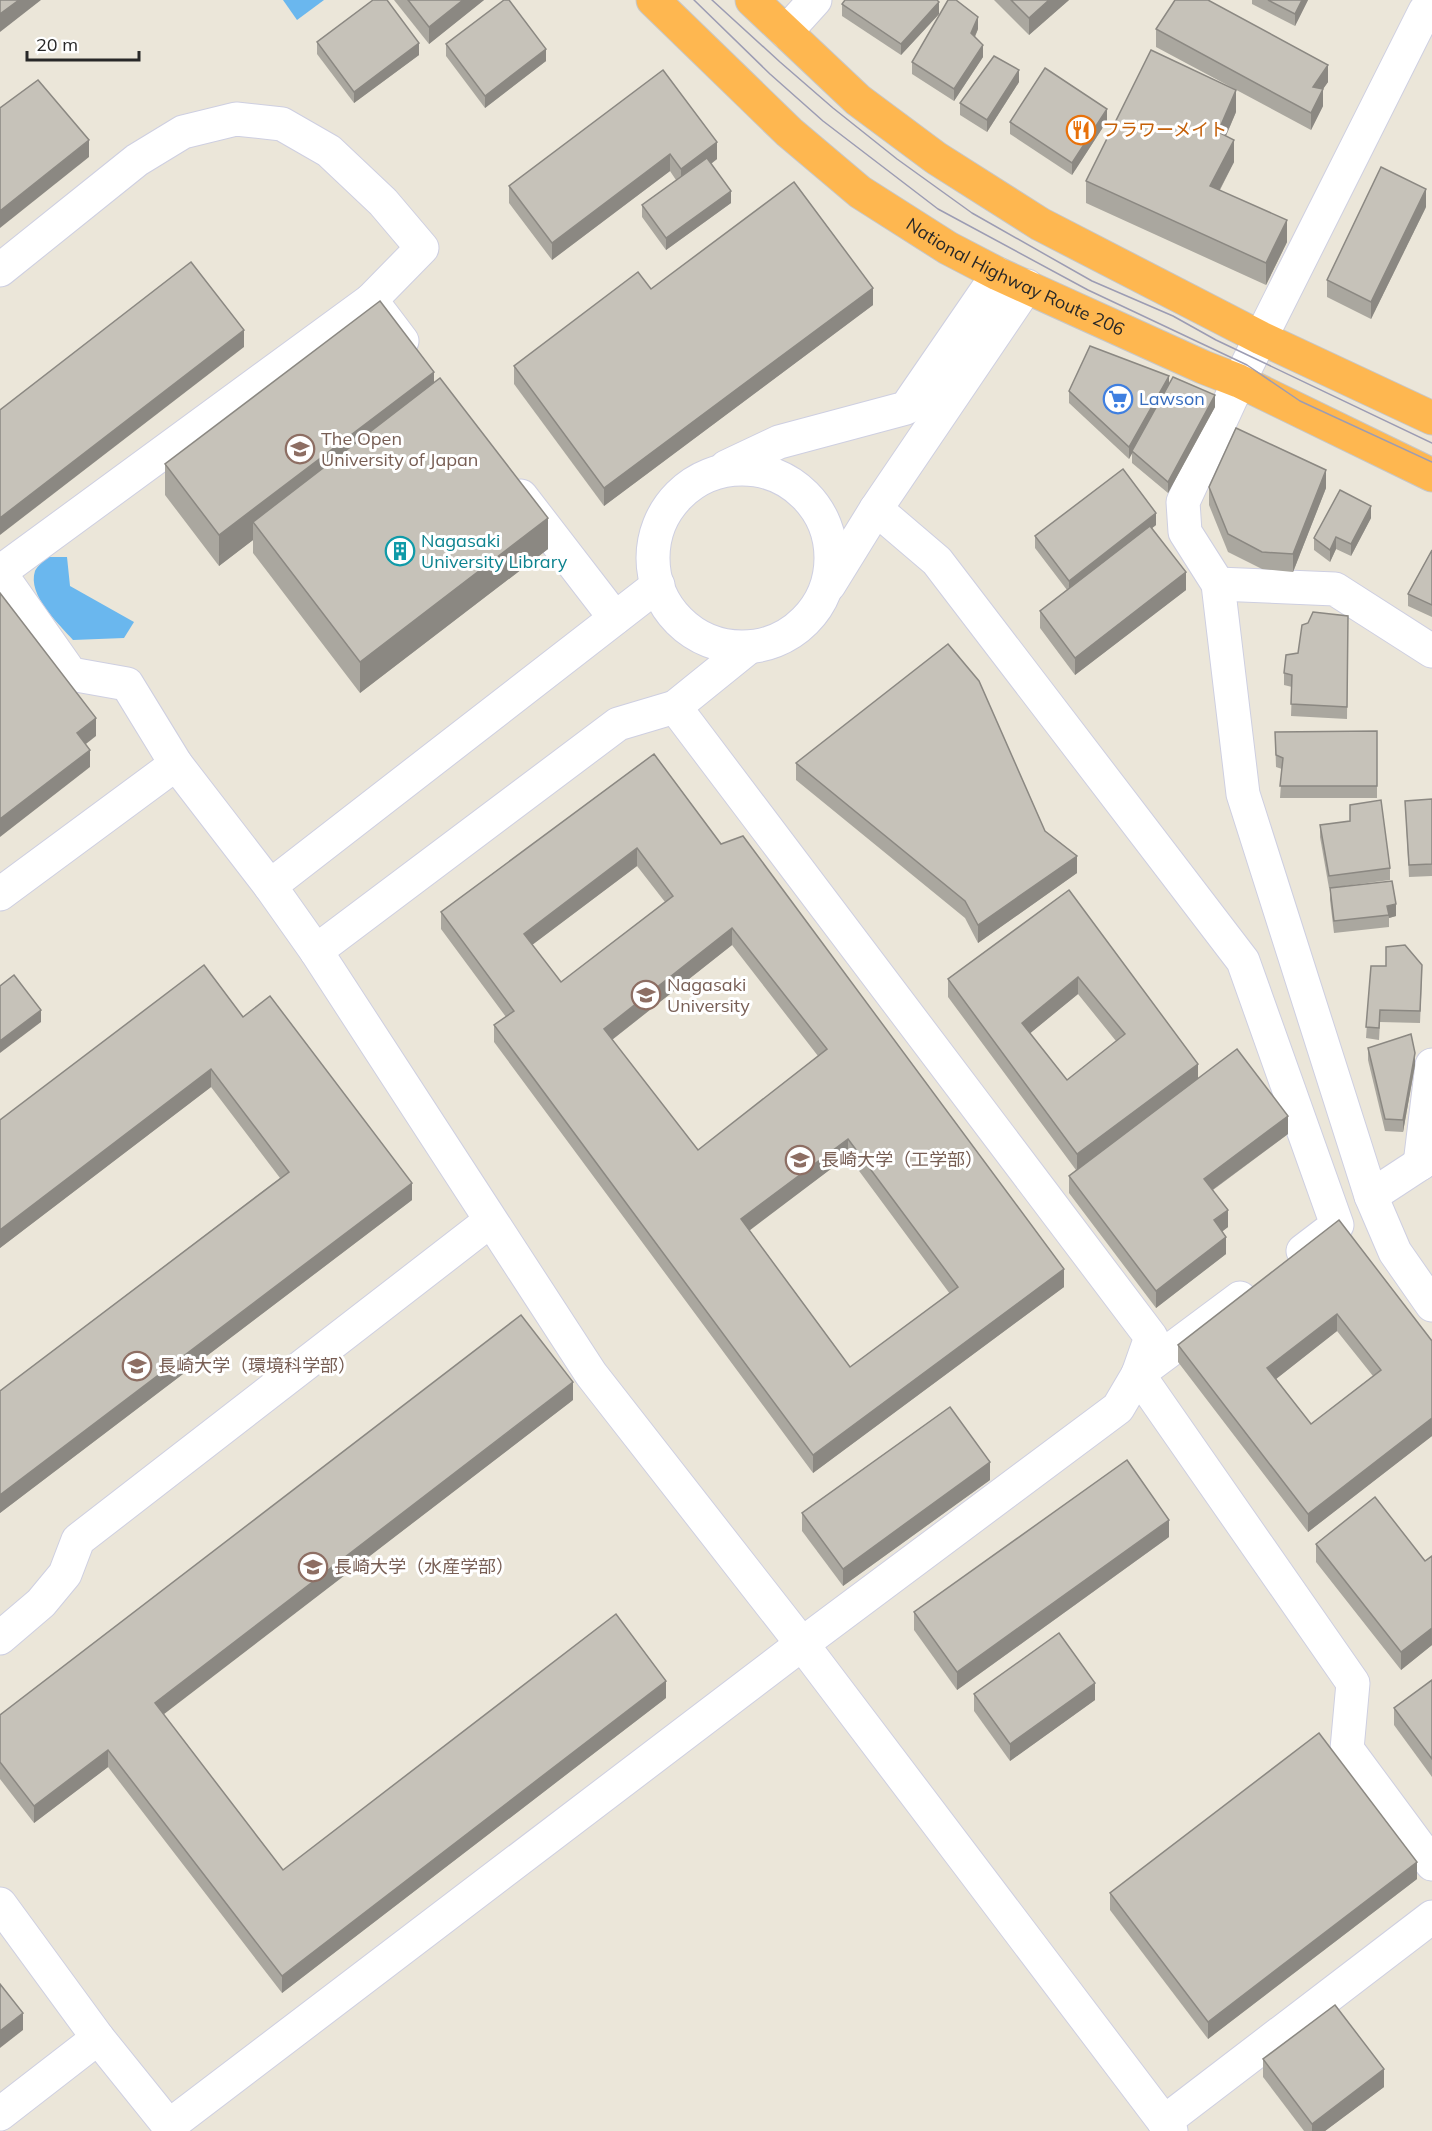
<svg xmlns="http://www.w3.org/2000/svg" width="1432" height="2131" viewBox="0 0 1432 2131" font-family="Mulish,'Noto Sans JP',sans-serif">
<style>
.water{fill:#6ab7ee}
.lines{fill:none;stroke-linecap:round;stroke-linejoin:round}
.minor-casing{stroke:#cecfe1;stroke-width:35}
.highway-casing{stroke:#c7c7c7;stroke-width:35}
.minor{stroke:#fff;stroke-width:33}
.highway{stroke:#feb750;stroke-width:33}
.tram{stroke:#9c9cb3;stroke-width:1.5}
.wall{fill:#aaa79f;fill-rule:evenodd}
.shaded-wall{fill:#8b8882}
.building{fill:#c6c2b9;stroke:#8b8882;stroke-width:1.5;fill-rule:evenodd}
.labels{text-anchor:middle;stroke-width:6;stroke-linejoin:round;paint-order:stroke}
.food-label{font-size:18px;fill:#c56008;stroke:#fff;text-anchor:start}
.street-label{font-size:18px;fill:#282828;stroke:#fff}
.shop-label{font-size:18px;fill:#366cbe;stroke:#fff;text-anchor:start}
.education-label{font-size:18px;fill:#785e54;stroke:#fff;text-anchor:start}
.culture-label{font-size:18px;fill:#0d838f;stroke:#fff;text-anchor:start}
</style>
<rect width="100%" height="100%" fill="#ebe6d9"/>
<g class="water">
<path d="M283 0H324L297 20Z"/>
<path d="M48 557H67L70 586 134 622 124 638 73 640C59 624 27 595 35 571 37 566 44 561 48 557Z"/>
</g>
<g class="lines">
<g class="minor-casing">
<g id="minor">
<path d="M1425 11 1239 381 1183 502 1185 532 1218 584 1243 794 1371 1196 1395 1252 1432 1305"/>
<path d="M786 32 815 0"/>
<path d="M0 270 137 160 183 132 236 119 282 124 329 151 383 202 422 248 371 300"/>
<path d="M726 467 779 442 906 408 998 274"/>
<circle cx="742" cy="558" r="89"/>
<path d="M521 496 615 618"/>
<path d="M876 509 937 561 1243 961 1337 1225 1303 1251"/>
<path d="M0 572 371 300 402 341"/>
<path d="M0 573 71 674 127 684 176 764 270 886 316 951 591 1374 802 1644 1171 2131"/>
<path d="M1218 584 1335 589 1432 651"/>
<path d="M829 585 876 509 1027 286"/>
<path d="M270 886 658 585"/>
<path d="M0 894 176 764"/>
<path d="M316 951 618 724 675 707 748 648"/>
<path d="M1420 1164 1432 1065"/>
<path d="M1371 1196 1432 1156"/>
<path d="M1138 1374 1240 1298"/>
<path d="M1138 1374 1353 1683 1347 1749 1432 1864"/>
<path d="M0 1638 41 1603 65 1574 78 1540 490 1221"/>
<path d="M0 1904 98 2038 169 2126 802 1644 1118 1408 1138 1374 1151 1337 675 707"/>
<path d="M0 2114 98 2038"/>
<path d="M1164 2122 1432 1917"/>
</g>
</g>
<g class="highway-casing">
<g id="highway">
<path id="s1" d="M653 0 789 132 860 192 948 248 998 274 1203 367 1239 381 1432 475"/>
<path d="M752 0 858 100 936 158 1040 224 1261 338 1432 418"/>
</g>
</g>
<use href="#minor" class="minor"/>
<use href="#highway" class="highway"/>
<g class="tram">
<path d="M694 0 770 74 823 121 938 209 1088 290 1247 365 1300 401 1432 462"/>
<path d="M712 0 780 62 833 108 897 159 972 213 1092 281 1173 316 1216 340 1432 443"/>
</g>
</g>
<g class="wall">
<path d="M394 0H484L429 44Z"/>
<path d="M994 0H1069L1029 35Z"/>
<path d="M1252 0H1308L1295 26 1252 4Z"/>
<path d="M842 4 939 14 901 55 842 16Z"/>
<path d="M978 29 975 37 983 57 954 101 912 74V62Z"/>
<path d="M1156 29 1328 82 1323 89V106L1311 130 1156 47Z"/>
<path d="M317 42 419 55 354 103 317 54Z"/>
<path d="M446 44 546 61 485 108 446 56Z"/>
<path d="M663 70 717 159 711 164 731 203 666 250 642 217V205L676 180 670 171 552 260 509 203V186Z"/>
<path d="M1019 82 987 132 960 115V103Z"/>
<path d="M1236 112 1226 136 1234 162 1220 190 1287 242 1266 285 1086 203V181Z"/>
<path d="M1107 121 1072 175 1010 134V122Z"/>
<path d="M1426 207 1371 319 1327 297V280Z"/>
<path d="M651 289 873 305 604 506 514 384V366Z"/>
<path d="M434 383 548 549 360 693 253 553V540L219 566 165 495V464Z"/>
<path d="M1169 385 1215 407 1168 493 1132 463V452L1129 459 1069 403V391Z"/>
<path d="M1209 487 1326 488 1293 572 1262 569 1228 552 1209 505Z"/>
<path d="M1371 518 1351 556 1336 549 1330 562 1314 550V538Z"/>
<path d="M1156 525 1152 528 1186 590 1075 675 1040 628V611L1067 590 1035 548V536Z"/>
<path d="M1432 550V617L1408 606V594Z"/>
<path d="M1348 616 1347 719 1291 716 1292 687 1284 685V673L1298 653 1308 623Z"/>
<path d="M1377 731V798H1280L1282 769 1276 767 1275 732Z"/>
<path d="M654 754 721 844 1064 1287 813 1473 494 1042V1025L506 1017 441 929V912ZM637 866 665 902 561 982 532 945ZM732 945 818 1056 698 1150 612 1040ZM848 1156 950 1294 850 1367 749 1230Z"/>
<path d="M796 763 1045 831 1077 873 978 943 965 918 796 780Z"/>
<path d="M1432 799V876L1409 877 1405 801Z"/>
<path d="M1350 821 1390 868V880L1329 888 1320 837V825Z"/>
<path d="M1330 888 1396 916 1389 918V927L1334 933 1330 900Z"/>
<path d="M1069 890 1198 1078 1288 1134 1213 1190 1228 1227 1222 1231 1226 1254 1156 1308 1069 1193V1176L1076 1170 948 997V979ZM1078 994 1116 1041 1067 1080 1030 1033Z"/>
<path d="M1371 966 1422 977 1420 1023 1380 1022 1379 1040 1366 1038Z"/>
<path d="M243 1017 412 1200 0 1513V1391L280 1178 211 1087 0 1248V1120Z"/>
<path d="M1368 1048 1415 1065 1403 1132 1385 1131 1368 1060Z"/>
<path d="M1339 1220 1432 1341V1436L1308 1532 1178 1362V1345ZM1337 1331 1373 1376 1311 1424 1276 1379Z"/>
<path d="M573 1400 163 1714 283 1870 666 1698 282 1993 108 1767 34 1823 0 1779V1715Z"/>
<path d="M990 1480 843 1586 802 1531V1513Z"/>
<path d="M1169 1537 957 1690 914 1630V1612Z"/>
<path d="M1316 1544 1425 1561 1432 1556V1645L1401 1670 1316 1562Z"/>
<path d="M1432 1680V1777L1394 1725V1708Z"/>
<path d="M974 1694 1095 1700 1010 1761 974 1711Z"/>
<path d="M1417 1879 1208 2039 1110 1910V1893Z"/>
<path d="M1263 2059 1384 2087 1325 2131H1304L1263 2077Z"/>
</g>
<g class="shaded-wall">
<path d="M19 0H41L0 32V14Z"/>
<path d="M463 0H484L429 44V27Z"/>
<path d="M1049 0H1069L1029 35V18Z"/>
<path d="M1302 0H1308L1295 26V14Z"/>
<path d="M939 2V14L901 55V44Z"/>
<path d="M978 17V29L971 45V33Z"/>
<path d="M419 43V55L354 103V92Z"/>
<path d="M983 45V57L954 101V89Z"/>
<path d="M546 49V61L485 108V96Z"/>
<path d="M1328 65V82L1323 89V106L1311 130V113L1313 87Z"/>
<path d="M1019 70V82L987 132V120Z"/>
<path d="M1236 90V112L1218 154V132Z"/>
<path d="M1107 109V121L1072 175V163Z"/>
<path d="M89 140V157L0 228V211Z"/>
<path d="M1234 140V162L1210 208V186Z"/>
<path d="M717 142V159L681 186V169Z"/>
<path d="M670 154V171L552 260V243Z"/>
<path d="M1426 189V207L1371 319V302Z"/>
<path d="M731 191V203L666 250V238Z"/>
<path d="M1287 220V242L1266 285V263Z"/>
<path d="M873 288V305L604 506V488Z"/>
<path d="M244 330V347L0 535V518Z"/>
<path d="M434 372V402L253 522V540L219 566V535Z"/>
<path d="M1169 376V388L1129 459V447Z"/>
<path d="M1215 395V407L1168 493V482Z"/>
<path d="M1326 470V488L1293 572V554Z"/>
<path d="M1371 506V518L1351 556V544Z"/>
<path d="M1156 513V525L1069 593V581Z"/>
<path d="M548 518V549L360 693V662Z"/>
<path d="M1336 537V549L1330 562V550Z"/>
<path d="M1186 572V590L1075 675V658Z"/>
<path d="M96 718V736L77 751V733Z"/>
<path d="M90 750V767L0 837V819Z"/>
<path d="M637 848V866L524 951V934Z"/>
<path d="M1077 856V873L978 943V925Z"/>
<path d="M1396 904V916L1389 918 1387 906Z"/>
<path d="M732 928V945L604 1046V1029Z"/>
<path d="M1078 977V994L1022 1040V1023Z"/>
<path d="M41 1010V1022L0 1053V1041Z"/>
<path d="M1415 1053V1065L1403 1132V1120Z"/>
<path d="M1198 1064V1082L1077 1171V1154Z"/>
<path d="M211 1069V1087L0 1248V1230Z"/>
<path d="M1288 1116V1134L1204 1196V1179Z"/>
<path d="M848 1139V1156L741 1237V1219Z"/>
<path d="M412 1183V1200L0 1513V1495Z"/>
<path d="M1228 1210V1227L1214 1238V1220Z"/>
<path d="M1226 1237V1254L1156 1308V1291Z"/>
<path d="M1064 1269V1287L813 1473V1455Z"/>
<path d="M1337 1314V1331L1267 1386V1368Z"/>
<path d="M573 1382V1400L155 1721V1703Z"/>
<path d="M1432 1418V1436L1308 1532V1514Z"/>
<path d="M990 1462V1480L843 1586V1569Z"/>
<path d="M1169 1520V1537L957 1690V1672Z"/>
<path d="M1432 1628V1645L1401 1670V1652Z"/>
<path d="M666 1681V1698L282 1993V1976Z"/>
<path d="M1095 1683V1700L1010 1761V1744Z"/>
<path d="M108 1750V1767L34 1823V1806Z"/>
<path d="M1417 1862V1879L1208 2039V2022Z"/>
<path d="M23 2013V2030L0 2048V2031Z"/>
<path d="M1384 2069V2087L1325 2131H1312V2124Z"/>
</g>
<g class="building">
<path d="M0 0H19L0 14Z"/>
<path d="M373 0H387L419 43 354 92 317 42Z"/>
<path d="M408 0H463L429 27Z"/>
<path d="M504 0H509L546 49 485 96 446 44Z"/>
<path d="M845 0H937L939 2 901 44 842 4Z"/>
<path d="M948 0H956L978 17 971 33 983 45 954 89 912 62Z"/>
<path d="M1011 0H1049L1029 18Z"/>
<path d="M1175 0H1208L1328 65 1313 87 1323 89 1311 113 1156 29Z"/>
<path d="M1268 0H1302L1295 14Z"/>
<path d="M1151 50 1236 90 1218 132 1234 140 1210 186 1287 220 1266 263 1086 181Z"/>
<path d="M994 56 1019 70 987 120 960 103Z"/>
<path d="M1045 68 1107 109 1072 163 1010 122Z"/>
<path d="M663 70 717 142 681 169 670 154 552 243 509 186Z"/>
<path d="M38 80 89 140 0 211V108Z"/>
<path d="M707 158 731 191 666 238 642 205Z"/>
<path d="M1381 167 1426 189 1371 302 1327 280Z"/>
<path d="M794 182 873 288 604 488 514 366 638 272 651 289Z"/>
<path d="M191 262 244 330 0 518V410Z"/>
<path d="M380 301 434 372 219 535 165 464Z"/>
<path d="M1090 346 1169 376 1129 447 1069 391Z"/>
<path d="M1173 377 1215 395 1168 482 1132 451Z"/>
<path d="M440 378 548 518 360 662 253 522Z"/>
<path d="M1236 428 1326 470 1293 554 1262 552 1228 534 1209 487Z"/>
<path d="M1123 469 1156 513 1069 581 1035 536Z"/>
<path d="M1340 490 1371 506 1351 544 1336 537 1330 550 1314 538Z"/>
<path d="M1150 526 1186 572 1075 658 1040 611Z"/>
<path d="M1432 550V605L1408 594Z"/>
<path d="M0 593 96 718 77 733 90 750 0 819Z"/>
<path d="M1313 612 1348 616 1347 707 1291 704 1292 675 1284 673 1286 655 1298 653 1302 625 1308 623Z"/>
<path d="M948 644 979 681 1045 831 1077 856 978 925 965 901 796 763Z"/>
<path d="M1377 731V786H1280L1283 758 1276 755 1275 732Z"/>
<path d="M654 754 721 844 743 836 1064 1269 813 1455 494 1025 514 1011 441 912ZM637 848 673 896 561 982 524 934ZM732 928 827 1049 698 1150 604 1029ZM848 1139 958 1287 850 1367 741 1219Z"/>
<path d="M1432 799V864L1409 865 1405 801Z"/>
<path d="M1381 800 1390 868 1329 876 1320 825 1350 821V805Z"/>
<path d="M1392 881 1396 904 1387 906 1389 915 1334 921 1330 888Z"/>
<path d="M1069 890 1198 1064 1077 1154 948 979ZM1078 977 1125 1034 1067 1080 1022 1023Z"/>
<path d="M1405 945 1422 965 1420 1011 1380 1010 1379 1028 1366 1027 1371 966H1386V947Z"/>
<path d="M204 965 243 1017 270 996 412 1183 0 1495V1391L289 1172 211 1069 0 1230V1120Z"/>
<path d="M14 975 41 1010 0 1041V986Z"/>
<path d="M1411 1034 1415 1053 1403 1120 1385 1119 1368 1048Z"/>
<path d="M1237 1049 1288 1116 1204 1179 1228 1210 1214 1220 1226 1237 1156 1291 1069 1176Z"/>
<path d="M1339 1220 1432 1341V1418L1308 1514 1178 1345ZM1337 1314 1381 1370 1311 1424 1267 1368Z"/>
<path d="M521 1315 573 1382 155 1703 283 1870 616 1614 666 1681 282 1976 108 1750 34 1806 0 1762V1715Z"/>
<path d="M950 1407 990 1462 843 1569 802 1513Z"/>
<path d="M1127 1460 1169 1520 957 1672 914 1612Z"/>
<path d="M1375 1497 1425 1561 1432 1556V1628L1401 1652 1316 1544Z"/>
<path d="M1059 1633 1095 1683 1010 1744 974 1694Z"/>
<path d="M1432 1680V1759L1394 1708Z"/>
<path d="M1319 1733 1417 1862 1208 2022 1110 1893Z"/>
<path d="M0 1984 23 2013 0 2031Z"/>
<path d="M1335 2005 1384 2069 1312 2124 1263 2059Z"/>
</g>
<defs>
<g id="restaurant-ring" transform="scale(1.5)"><circle r="9.5" fill="#fff" stroke="#e8710a" stroke-width="1.5"/><path d="M-5-6h1v4h1v-4h1v4h1v-4h1v5L-1.5 .5V6h-2V.5L-5-1ZM5-6V6H3V1.5H1.5Q1.5-4 5-6Z" fill="#e8710a"/></g>
<g id="supermarket-ring" transform="scale(1.5)"><circle r="9.5" fill="#fff" stroke="#3f7fe0" stroke-width="1.5"/><path d="M-6-5.5h2.5l.6 2H6L4.5 2H-2.5L-4.4-4H-6ZM-1.5 3.2a1.3 1.3 0 1 0 .1 0ZM3 3.2a1.3 1.3 0 1 0 .1 0Z" fill="#3f7fe0"/></g>
<g id="university-ring" transform="scale(1.5)"><circle r="9.5" fill="#fff" stroke="#8d6e63" stroke-width="1.5"/><path d="M0-5L7-2L0 1L-7-2ZM-4 1L0 2.5L4 1V4Q0 6-4 4Z" fill="#8d6e63"/></g>
<g id="building-ring" transform="scale(1.5)"><circle r="9.5" fill="#fff" stroke="#0f9aa8" stroke-width="1.5"/><path d="M-4-6H4V6H1V3H-1V6H-4ZM-2.5-4.3h1.7v1.8h-1.7ZM.8-4.3h1.7v1.8H.8ZM-2.5-1h1.7V.8h-1.7ZM.8-1h1.7V.8H.8Z" fill="#0f9aa8"/></g>
</defs>
<g fill-rule="evenodd">
<use href="#restaurant-ring" x="1081" y="130"/>
<use href="#supermarket-ring" x="1118" y="399"/>
<use href="#university-ring" x="300" y="449"/>
<use href="#building-ring" x="400" y="551"/>
<use href="#university-ring" x="646" y="995"/>
<use href="#university-ring" x="800" y="1160"/>
<use href="#university-ring" x="137" y="1366"/>
<use href="#university-ring" x="313" y="1567"/>
</g>
<g class="labels">
<g class="food-label">
<text x="1102" y="136">フラワーメイト</text>
</g>
<g class="street-label">
<text dy="6" stroke="none"><textPath href="#s1" startOffset="460">National Highway Route 206</textPath></text>
</g>
<g class="shop-label">
<text x="1139" y="405">Lawson</text>
</g>
<g class="education-label">
<text x="321" y="445">The Open<tspan x="321" dy="21">University of Japan</tspan></text>
<text x="667" y="991">Nagasaki<tspan x="667" dy="21">University</tspan></text>
<text x="821" y="1166">長崎大学（工学部）</text>
<text x="158" y="1372">長崎大学（環境科学部）</text>
<text x="334" y="1573">長崎大学（水産学部）</text>
</g>
<g class="culture-label">
<text x="421" y="547">Nagasaki<tspan x="421" dy="21">University Library</tspan></text>
</g>
</g>
<path d="M27 51v9h112v-9" fill="none" stroke="#282828" stroke-width="3"/>
<text x="36" y="51" font-size="18" fill="#282828" stroke="#ffffff" stroke-width="4.5" paint-order="stroke">20 m</text>
</svg>
